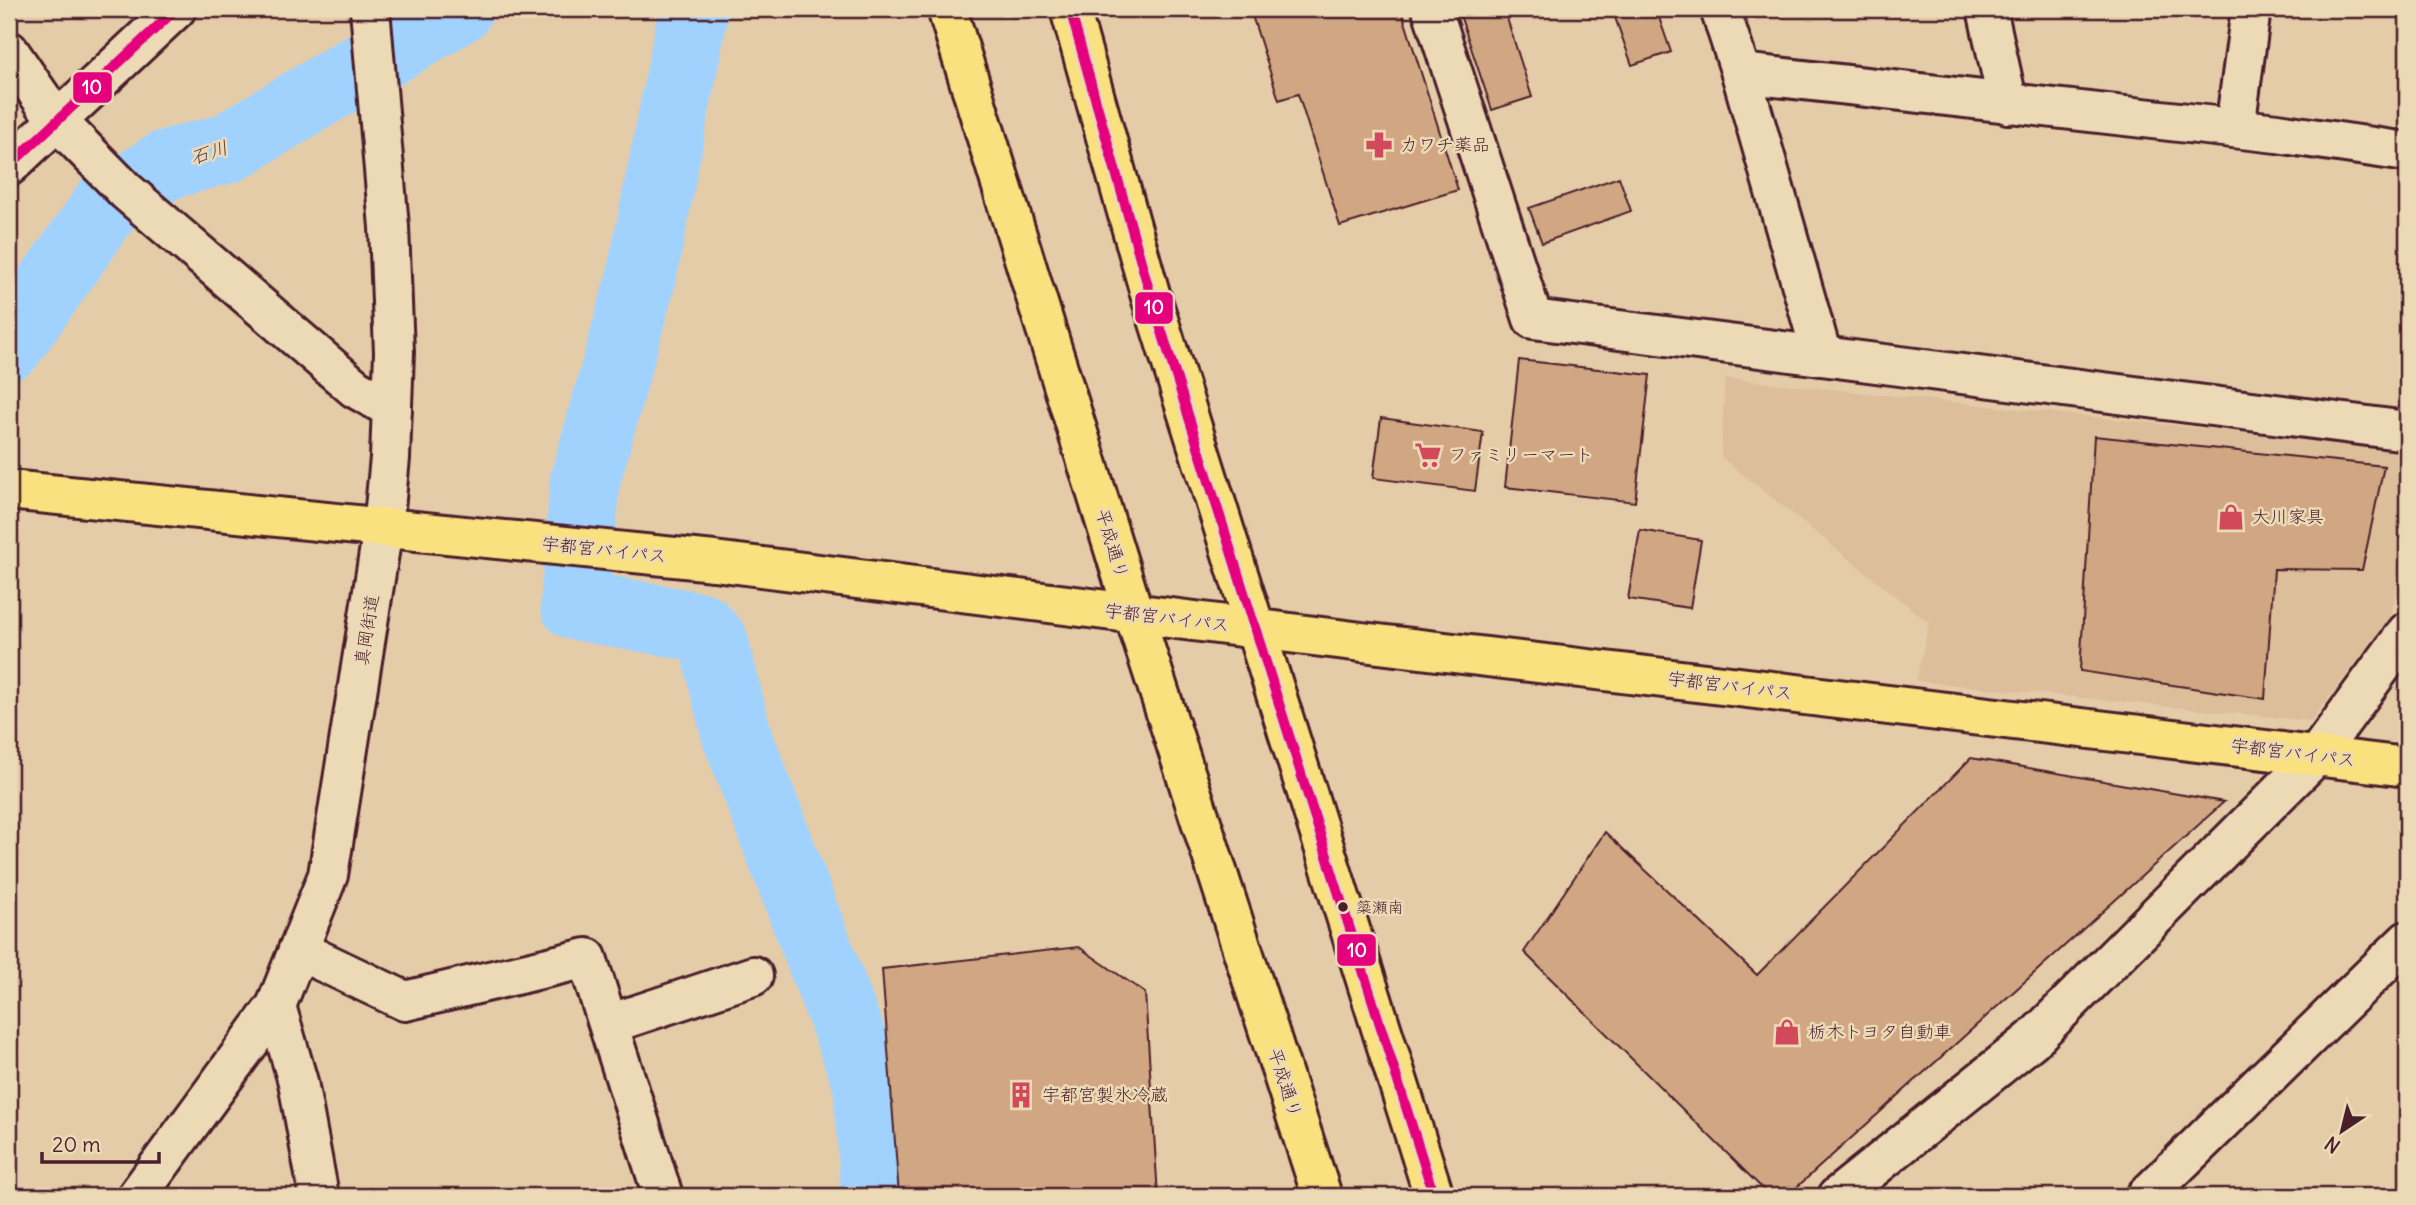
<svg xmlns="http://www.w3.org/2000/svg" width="2416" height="1205" viewBox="0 0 2416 1205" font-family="Delius,'Klee One',sans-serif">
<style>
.built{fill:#dcbe9b}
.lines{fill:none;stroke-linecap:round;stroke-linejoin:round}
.stream{stroke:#7e8aaa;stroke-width:12}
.river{stroke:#a1d2fe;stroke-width:70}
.building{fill:#d1a783;stroke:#4a1f2b;stroke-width:2}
.minor-casing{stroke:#4a1f2b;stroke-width:44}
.major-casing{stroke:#4a1f2b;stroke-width:44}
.highway-casing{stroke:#4a1f2b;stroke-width:44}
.minor{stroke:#ecdab7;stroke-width:38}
.major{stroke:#fae180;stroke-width:38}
.highway{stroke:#fae180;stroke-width:38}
.bus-1-casing{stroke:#ecdab7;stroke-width:16}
.bus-1{stroke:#e5007d;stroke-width:10}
.bus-dot{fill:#4a1f2b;stroke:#ecdab7;stroke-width:2.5}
.labels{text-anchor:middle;stroke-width:5;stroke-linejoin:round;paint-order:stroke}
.bus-label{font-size:16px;fill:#4a1f2b;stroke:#ecdab7;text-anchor:start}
.poi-label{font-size:18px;fill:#4a1f2b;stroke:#ecdab7;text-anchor:start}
.street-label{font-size:18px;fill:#4a1f2b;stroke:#ecdab7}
.water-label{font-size:19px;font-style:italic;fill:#573a4b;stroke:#ecdab7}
.line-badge{stroke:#ecdab7;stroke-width:2.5}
.badge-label{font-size:19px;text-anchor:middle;font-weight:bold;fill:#fff}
</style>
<rect width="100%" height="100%" fill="#e5cca8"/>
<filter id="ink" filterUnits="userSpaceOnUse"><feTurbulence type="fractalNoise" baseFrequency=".0143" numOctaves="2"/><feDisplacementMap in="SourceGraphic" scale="14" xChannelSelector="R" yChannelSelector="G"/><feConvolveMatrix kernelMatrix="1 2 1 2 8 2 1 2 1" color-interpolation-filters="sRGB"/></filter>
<g filter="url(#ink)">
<path class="built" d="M1725 378 2407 450V530L2391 617 2311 721 1916 681 1929 623 1721 457Z"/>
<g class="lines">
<path class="stream" d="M2406 670 2407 669"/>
<g class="river">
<path d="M694 9 641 279 585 481 575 605 700 627 714 643 736 733 868 1083 876 1196"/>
<path d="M9 345 109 202 166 165 228 148 458 9"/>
</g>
</g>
<g class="building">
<path d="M1250 9H1401L1458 190 1340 226 1298 94 1279 100Z"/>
<path d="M1458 9H1504L1532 97 1492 110Z"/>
<path d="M1612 9H1656L1671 52 1632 65Z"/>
<path d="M1619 177 1631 211 1542 243 1529 208Z"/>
<path d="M1519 360 1650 375 1635 502 1505 487Z"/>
<path d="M1381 418 1483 432 1475 491 1373 478Z"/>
<path d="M2094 436 2384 466 2362 570 2274 569 2265 699 2080 671Z"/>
<path d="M1640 530 1701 540 1690 608 1628 599Z"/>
<path d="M1971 758 2224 802 1787 1196H1770L1524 952 1605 832 1757 975Z"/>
<path d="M1079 947 1145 993 1158 1196H899L882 969Z"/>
</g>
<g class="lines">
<g class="minor-casing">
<g id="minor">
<path d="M1432 9 1533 319 2407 431"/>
<path d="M1720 9 1741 73"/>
<path d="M1987 9 2008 104"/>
<path d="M9 51 57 121 126 191 355 388 392 409"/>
<path d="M2235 128 2251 9"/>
<path d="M9 166 176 9"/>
<path d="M1822 356 1741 73 2277 133 2407 152"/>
<path d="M298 950 405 1001 587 958 663 1196"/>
<path d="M276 1006 298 1082 319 1196"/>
<path d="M609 1024 753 976"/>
<path d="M137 1196 276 1006 328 875 383 528 390 458 394 352 389 227 370 9"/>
<path d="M1838 1196 2033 1039 2316 756 2407 632"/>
<path d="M2146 1196 2407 941"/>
</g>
</g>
<g class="major-casing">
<g id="major">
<path d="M947 9 1134 614 1322 1196"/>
<path d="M1070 9 1151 297 1434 1196"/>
</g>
</g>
<g class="highway-casing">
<path id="highway" d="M9 490 714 561 1362 642 2407 767"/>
</g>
<use href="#minor" class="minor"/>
<use href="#major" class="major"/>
<use href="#highway" class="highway"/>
<g class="bus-1-casing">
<g id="bus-1">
<path d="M1070 9 1151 297 1434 1196"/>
<path d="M9 166 176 9"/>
</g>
</g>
<use href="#bus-1" class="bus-1"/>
</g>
</g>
<defs>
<g id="pharmacy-bare" transform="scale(2.1)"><path d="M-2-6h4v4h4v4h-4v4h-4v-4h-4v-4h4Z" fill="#d1495b" stroke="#ecdab7" stroke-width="2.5" paint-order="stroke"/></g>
<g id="supermarket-bare" transform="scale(2.1)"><path d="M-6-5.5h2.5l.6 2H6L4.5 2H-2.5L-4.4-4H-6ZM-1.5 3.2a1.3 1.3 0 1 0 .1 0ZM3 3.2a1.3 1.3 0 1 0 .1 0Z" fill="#d1495b" stroke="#ecdab7" stroke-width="2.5" paint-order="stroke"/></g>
<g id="shop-bare" transform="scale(2.1)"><path d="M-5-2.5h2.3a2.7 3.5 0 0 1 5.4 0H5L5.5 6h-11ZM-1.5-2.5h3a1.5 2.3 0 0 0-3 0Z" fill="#d1495b" stroke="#ecdab7" stroke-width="2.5" paint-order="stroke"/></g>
<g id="building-bare" transform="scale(2.1)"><path d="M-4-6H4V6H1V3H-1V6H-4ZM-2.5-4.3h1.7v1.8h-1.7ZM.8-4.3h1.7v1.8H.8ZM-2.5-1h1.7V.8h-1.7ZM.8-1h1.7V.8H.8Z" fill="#d1495b" stroke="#ecdab7" stroke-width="2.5" paint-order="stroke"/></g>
</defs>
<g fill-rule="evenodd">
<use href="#pharmacy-bare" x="1379" y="145"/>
<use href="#supermarket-bare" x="1428" y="455"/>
<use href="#shop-bare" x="2231" y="517"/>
<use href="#shop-bare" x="1787" y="1032"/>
<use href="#building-bare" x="1021" y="1095"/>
</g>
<circle class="bus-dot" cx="1343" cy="907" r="6"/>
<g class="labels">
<g class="bus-label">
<text x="1356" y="913">簗瀬南</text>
</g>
<g class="poi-label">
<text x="1400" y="151">カワチ薬品</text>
<text x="1449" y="461">ファミリーマート</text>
<text x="2252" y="523">大川家具</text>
<text x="1808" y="1038">栃木トヨタ自動車</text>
<text x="1042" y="1101">宇都宮製氷冷蔵</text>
</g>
<g class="street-label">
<text transform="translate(1112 544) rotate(73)" y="6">平成通り</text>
<text transform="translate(604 550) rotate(6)" y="6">宇都宮バイパス</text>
<text transform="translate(1167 618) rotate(7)" y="6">宇都宮バイパス</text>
<text transform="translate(367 630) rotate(-81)" y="6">真岡街道</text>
<text transform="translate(1730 686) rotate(7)" y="6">宇都宮バイパス</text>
<text transform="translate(2293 753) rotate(7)" y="6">宇都宮バイパス</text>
<text transform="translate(1285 1083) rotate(72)" y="6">平成通り</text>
</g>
<g class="water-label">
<text transform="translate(209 152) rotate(-18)" y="7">石川</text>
</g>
</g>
<g class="line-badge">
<rect x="72" y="71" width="41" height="33" rx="7" fill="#e5007d"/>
<rect x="1134" y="291" width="40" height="34" rx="7" fill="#e5007d"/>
<rect x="1336" y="933" width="41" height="34" rx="7" fill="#e5007d"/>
</g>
<g class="badge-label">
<text x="92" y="94">10</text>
<text x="1154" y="314">10</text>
<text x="1357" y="957">10</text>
</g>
<rect width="2416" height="1205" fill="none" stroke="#ecdab7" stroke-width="35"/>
<rect x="18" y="18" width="2381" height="1170" fill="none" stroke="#4a1f2b" stroke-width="2.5" filter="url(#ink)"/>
<g transform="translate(2342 1131) rotate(215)" stroke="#ecdab7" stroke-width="5" paint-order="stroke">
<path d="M0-5L12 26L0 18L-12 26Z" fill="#4a1f2b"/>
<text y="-10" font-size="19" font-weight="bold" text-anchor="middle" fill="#4a1f2b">N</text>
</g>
<path d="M42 1152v10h117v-10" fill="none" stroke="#4a1f2b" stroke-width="3.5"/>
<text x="52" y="1152" font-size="21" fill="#4a1f2b" stroke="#ecdab7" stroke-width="5" paint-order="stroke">20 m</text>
</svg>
